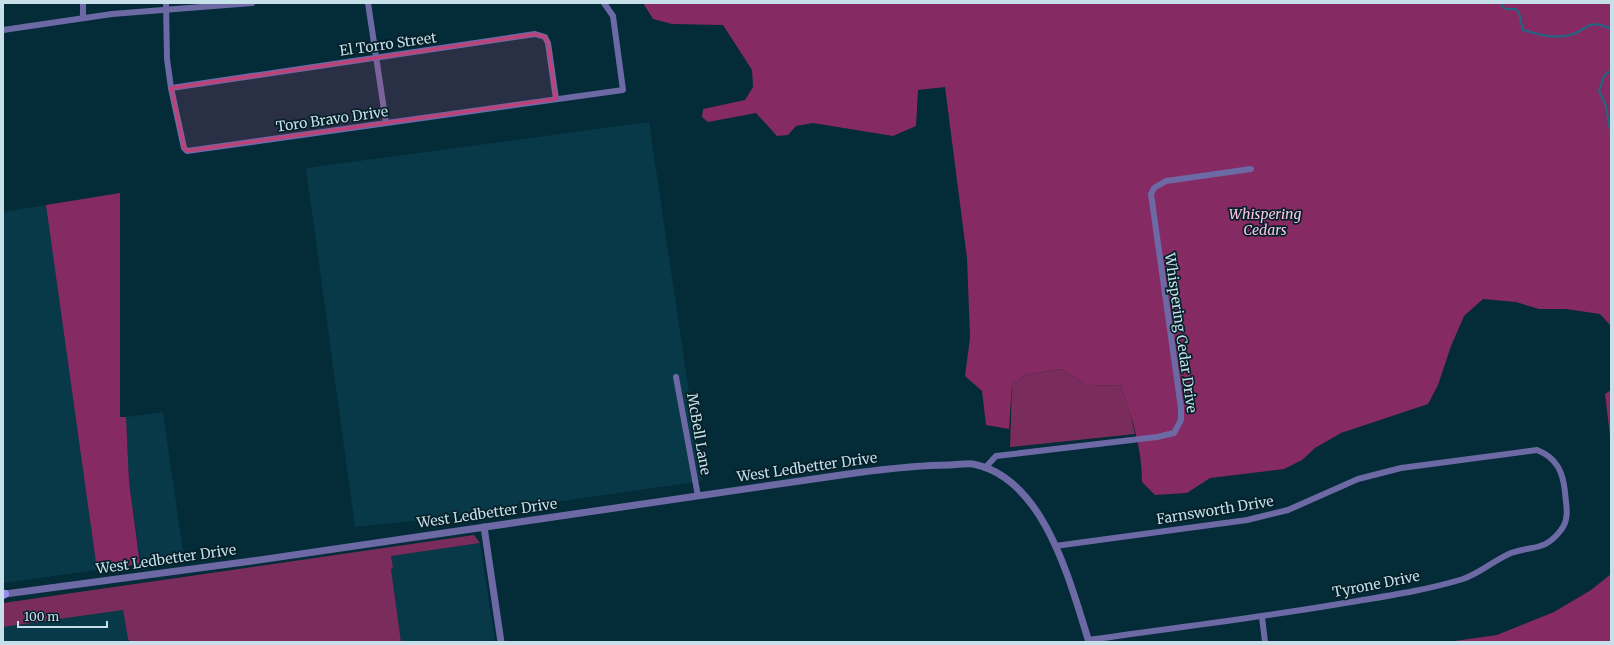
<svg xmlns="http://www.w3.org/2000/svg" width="1614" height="645" viewBox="0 0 1614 645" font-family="Merriweather,serif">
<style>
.built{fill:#083949}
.green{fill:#7a2d5c}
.forest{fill:#862a64}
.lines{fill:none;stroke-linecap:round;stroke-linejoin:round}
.stream{stroke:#1a6a84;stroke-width:2}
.minor{stroke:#6c69a4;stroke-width:6}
.tertiary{stroke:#6c69a4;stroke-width:7}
.secondary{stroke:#958eec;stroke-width:8}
.marked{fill:#c34077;fill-opacity:0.2;stroke:#c34077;stroke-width:3;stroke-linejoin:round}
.labels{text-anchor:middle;stroke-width:3.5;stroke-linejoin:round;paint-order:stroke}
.street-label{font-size:14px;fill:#c6dfe9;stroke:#062029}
.park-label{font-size:14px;font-style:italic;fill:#f9c6e1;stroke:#062029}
</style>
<rect width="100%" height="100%" fill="#032b38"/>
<g class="built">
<path d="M649 122 702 481 443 518 355 527 306 168Z"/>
<path d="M46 205 97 570 3 583V212Z"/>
<path d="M163 412 184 558 141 564 129 482 126 417Z"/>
<path d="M480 543 495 642H401L391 569 393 568 391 556Z"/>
<path d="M123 610 128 639 126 642H3V627Z"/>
</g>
<g class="green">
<path d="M1061 369 1088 386 1120 385 1129 409 1135 434 1010 447 1012 384 1026 375Z"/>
<path d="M474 535 480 543 391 556 393 568 391 569 401 642H130L128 639 123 610 3 627V603Z"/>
</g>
<g class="forest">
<path d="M643 3H1611V326L1600 314 1566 309H1539L1516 302 1483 299 1464 316 1451 346 1438 385 1428 404 1341 433 1315 448 1302 460 1284 469 1210 478 1187 493 1155 495 1142 482C1142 449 1132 416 1120 385L1088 386 1061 369 1026 375 1012 384 1009 429 986 425 982 391 965 376 970 338 967 258 945 87 918 90 916 126 893 136 813 123 796 126 788 135 777 136 756 113 708 122 702 117 703 109 745 100 753 87 752 70 723 25 672 24 653 19Z"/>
<path d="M120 193V417H126L129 482 140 564 97 570 46 205Z"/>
<path d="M1611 390V444L1605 394Z"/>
<path d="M1611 574V642H1447L1497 635 1554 612 1591 590Z"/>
</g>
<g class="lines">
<g class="stream">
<path d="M1502 3V6L1506 9H1516L1519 13 1523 30C1537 34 1550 38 1565 36 1589 33 1584 16 1611 29"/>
<path d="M1611 70 1604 76 1599 91 1606 106 1611 136"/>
</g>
<g class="minor">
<path d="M83 3V18"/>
<path d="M166 3 167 59 171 88 184 148 187 151 623 90 613 16 604 3"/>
<path d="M368 3 386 123"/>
<path d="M3 30 112 14 252 3"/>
<path d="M171 88 535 34 545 37 548 43 556 99"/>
<path d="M676 377 698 496"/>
<path d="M985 468 996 456 1157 437 1174 433 1181 420V408L1151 194 1154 188 1166 181 1251 169"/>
<path d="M1055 546 1247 520 1288 510 1358 479 1401 468 1537 450C1557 458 1563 472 1565 492 1566 505 1570 519 1561 530 1544 552 1534 545 1511 553 1494 560 1481 573 1463 579 1424 591 1380 597 1339 604 1256 618 1172 628 1088 640"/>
<path d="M1262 617 1265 642"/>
</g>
<g class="tertiary">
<path d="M484 527 501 642"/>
<path d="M5 594 252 561 855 473C886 469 918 465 949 465 957 465 966 463 973 464 1045 478 1070 583 1089 642"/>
</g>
<path class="secondary" d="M3 595 5 594"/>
</g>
<path class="marked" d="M535 34 545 37 548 43 556 99 187 151 184 148 171 88Z"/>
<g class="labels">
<g class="street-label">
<text transform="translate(388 44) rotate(-8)" y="5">El Torro Street</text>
<text transform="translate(332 119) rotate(-8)" y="5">Toro Bravo Drive</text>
<text transform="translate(1181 333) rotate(82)" y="5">Whispering Cedar Drive</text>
<text transform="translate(699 434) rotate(80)" y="5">McBell Lane</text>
<text transform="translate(807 467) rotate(-8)" y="5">West Ledbetter Drive</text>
<text transform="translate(1215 510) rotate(-9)" y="5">Farnsworth Drive</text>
<text transform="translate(487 513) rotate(-8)" y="5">West Ledbetter Drive</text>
<text transform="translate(166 559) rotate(-8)" y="5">West Ledbetter Drive</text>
<text transform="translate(1376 584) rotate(-11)" y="5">Tyrone Drive</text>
</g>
<g class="park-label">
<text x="1265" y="219">Whispering<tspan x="1265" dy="16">Cedars</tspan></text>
</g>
</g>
<rect width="1614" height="645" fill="none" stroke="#c6dfe9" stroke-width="8"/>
<path d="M18 621v6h89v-6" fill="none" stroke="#c6dfe9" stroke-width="2"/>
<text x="24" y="621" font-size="12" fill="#c6dfe9" stroke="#062029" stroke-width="3" paint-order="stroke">100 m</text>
</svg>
